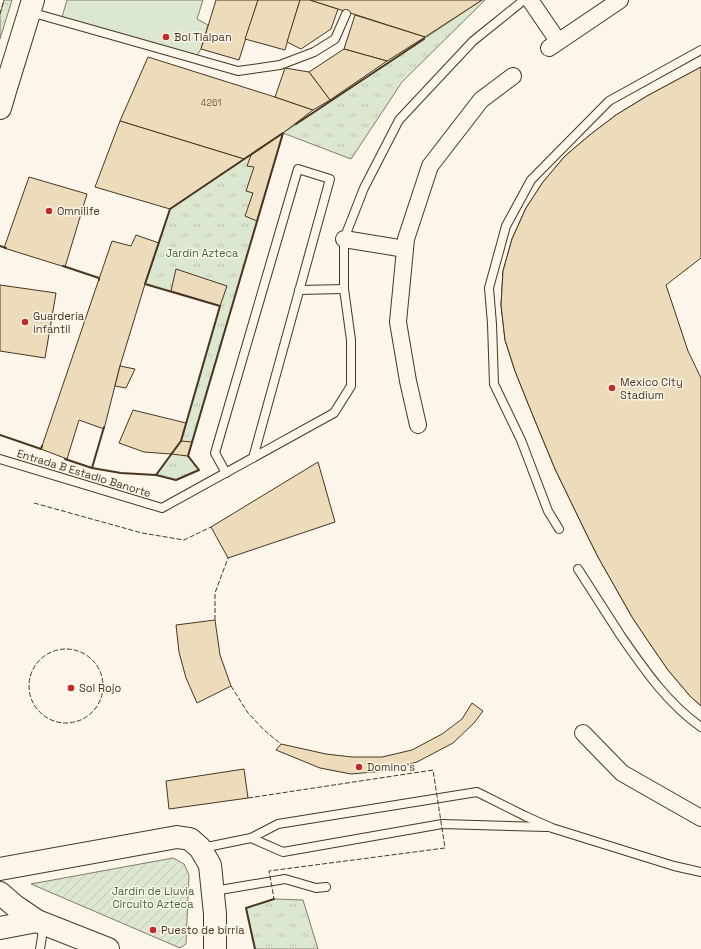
<svg xmlns="http://www.w3.org/2000/svg" width="701" height="949" viewBox="0 0 701 949" font-family="'Space Grotesk',sans-serif">
<style>
.forest{fill:url(#forest-crowns);stroke:#887966}
.park{fill:url(#park-tufts);stroke:#887966}
.garden{fill:url(#garden-furrows);stroke:#887966}
.pitch{fill:#dce7d0;stroke:#887966}
.building{fill:#ecdcbc;stroke:#4a3520}
.lines{fill:none;stroke-linecap:round;stroke-linejoin:round}
.lane-casing{stroke:#4a3520;stroke-width:10}
.street-casing{stroke:#4a3520;stroke-width:18}
.secondary-casing{stroke:#4a3520;stroke-width:24}
.lane{stroke:#fbf6e9;stroke-width:8}
.street{stroke:#fbf6e9;stroke-width:16}
.secondary{stroke:#fbf6e9;stroke-width:22}
.fence{stroke:#4a3520;stroke-width:1;stroke-dasharray:5 2;stroke-linecap:butt}
.wall{stroke:#4a3520;stroke-width:2}
.poi-dot{fill:#c62828;stroke:#fbf6e9;stroke-width:1.5}
.labels{text-anchor:middle;stroke-width:3;stroke-linejoin:round;paint-order:stroke}
.number-label{font-size:9px;fill:#725f47}
.poi-label{font-size:11px;fill:#4a3520;stroke:#fbf6e9;text-anchor:start}
.park-label{font-size:11px;fill:#436837;stroke:#fbf6e9}
.street-label{font-size:11px;fill:#4a3520;stroke:#fbf6e9}
</style>
<defs>
<pattern id="forest-crowns" width="20" height="18" patternUnits="userSpaceOnUse"><rect width="20" height="18" fill="#dce7d0"/><path d="M2 6a3 3 0 1 1 6 0M12 15a3 3 0 1 1 6 0" fill="none" stroke="#bec7b2"/></pattern>
<pattern id="park-tufts" width="24" height="20" patternUnits="userSpaceOnUse"><rect width="24" height="20" fill="#dce7d0"/><path d="M3 7l-1-3M5 7V3M7 7l1-3M15 17l-1-3M17 17v-4M19 17l1-3" fill="none" stroke="#bec7b2"/></pattern>
<pattern id="garden-furrows" width="10" height="10" patternUnits="userSpaceOnUse"><rect width="10" height="10" fill="#dce7d0"/><path d="M-1 1l2-2M0 10L10 0M9 11l2-2" fill="none" stroke="#bec7b2"/></pattern>
</defs>
<rect width="100%" height="100%" fill="#fbf6e9"/>
<path class="forest" d="M4 0H12L0 39V14Z"/>
<g class="park">
<path d="M482 0H485L402 82 351 159 283 133 188 455 199 470 176 480 156 475 181 441 220 306 145 284 170 209 283 133Z"/>
<path d="M274 899 303 900 318 949H255L246 908Z"/>
</g>
<path class="garden" d="M173 858 184 864 189 875 186 944 180 948 31 884Z"/>
<path class="pitch" d="M67 0H203L197 19 208 25 201 49 196 57 62 17Z"/>
<g class="building">
<path d="M216 0H258L239 60 201 49Z"/>
<path d="M258 0H300L285 50 245 39Z"/>
<path d="M300 0H310L338 9 331 29 301 49 287 42Z"/>
<path d="M310 0H482L425 37Z"/>
<path d="M355 15 425 37 387 61 344 49Z"/>
<path d="M344 49 387 61 330 100 309 72Z"/>
<path d="M148 57 275 97 313 110 283 133 244 159 120 121Z"/>
<path d="M701 67V130L679 148 657 173 641 203 633 224 630 244 628 264V280L637 318 653 359 701 464V706L690 696 668 670 648 641 632 617 598 557 587 535 555 469 529 406 515 371 505 340 501 305 503 271 512 239 526 208 543 182 565 156 591 134 616 115 647 96Z"/>
<path d="M701 67V258L666 285 688 351 701 378V706L690 696 668 670 648 641 632 617 598 557 587 535 555 469 529 406 515 371 505 340 501 305 503 271 512 239 526 208 543 182 565 156 591 134 616 115 647 96Z"/>
<path d="M285 68 309 72 330 100 313 110 275 97Z"/>
<path d="M120 121 244 159 170 209 95 187Z"/>
<path d="M283 133 257 221 245 216 253 193 246 191 254 167 247 166 251 155Z"/>
<path d="M29 177 87 194 65 267 4 248Z"/>
<path d="M136 235 159 243 145 284 120 366 104 429 79 420 67 459 41 449 112 241 131 246Z"/>
<path d="M176 269 227 286 220 306 171 291Z"/>
<path d="M0 285 56 293 45 358 0 351Z"/>
<path d="M120 366 135 369 126 388 115 386Z"/>
<path d="M133 410 186 423 181 441 171 454 144 452 119 443Z"/>
<path d="M181 441 192 442 188 456 171 454Z"/>
<path d="M318 462 335 522 228 558 211 527Z"/>
<path d="M215 620 220 655 231 686 197 703 186 678 179 652 176 625Z"/>
<path d="M472 703 483 711 474 723 453 743 417 762 385 771 351 774 320 768 276 750 281 744 326 754 352 757H382L412 750 442 734 462 719Z"/>
<path d="M244 769 248 798 169 809 166 781Z"/>
</g>
<g class="lines">
<g class="lane-casing">
<g id="lane">
<path d="M30 12 238 71 280 65 314 52 335 39 346 14"/>
<path d="M299 290 344 289"/>
<path d="M0 459 162 508 334 413 351 386V340L344 289V239L364 188 399 120 473 41 524 0"/>
<path d="M226 473 215 453 298 169 330 179 253 458"/>
<path d="M559 529 548 511 521 440 494 384 492 324 489 288 506 226 531 180 609 101 701 50"/>
<path d="M578 569C592 591 606 613 621 636 644 669 667 703 701 727"/>
<path d="M251 838 283 852 442 824 547 827"/>
<path d="M202 848 251 838 278 824 477 792 525 816 552 828 674 866 701 872"/>
<path d="M214 891 285 879 316 888 326 887"/>
<path d="M40 949 44 924"/>
</g>
</g>
<g class="street-casing">
<g id="street">
<path d="M530 0 558 41"/>
<path d="M549 48 620 0"/>
<path d="M344 239 405 249"/>
<path d="M418 425 408 381 398 322 406 239 430 166 481 100 513 76"/>
<path d="M583 733 622 773 701 818"/>
</g>
</g>
<g class="secondary-casing">
<g id="secondary">
<path d="M0 108 5 91 33 0"/>
<path d="M0 869 177 837 190 839 200 848 210 865 215 914V949"/>
<path d="M0 893 15 906 37 921 108 949"/>
<path d="M0 928 37 921"/>
</g>
</g>
<use href="#lane" class="lane"/>
<use href="#street" class="street"/>
<use href="#secondary" class="secondary"/>
<g class="fence">
<path d="M0 14 4 0"/>
<path d="M34 503 142 533 184 540 211 527"/>
<path d="M215 620V593L228 558"/>
<circle cx="66" cy="686" r="37"/>
<path d="M231 686 248 713 265 731 281 744"/>
<path d="M248 798 433 770 445 848 269 871 274 899"/>
</g>
<g class="wall">
<path d="M296 124 424 39"/>
<path d="M283 133 188 456 199 470 176 480 156 475 181 441 220 306 145 284 170 209Z"/>
<path d="M0 246 6 248"/>
<path d="M63 266 99 278V280"/>
<path d="M104 427 92 468 121 473 156 475"/>
<path d="M0 435 41 449 42 446"/>
<path d="M65 459 92 468"/>
<path d="M255 949 246 908 274 899"/>
</g>
</g>
<g class="poi-dot">
<circle cx="166" cy="37" r="4"/>
<circle cx="49" cy="211" r="4"/>
<circle cx="25" cy="322" r="4"/>
<circle cx="612" cy="388" r="4"/>
<circle cx="71" cy="688" r="4"/>
<circle cx="359" cy="767" r="4"/>
<circle cx="153" cy="930" r="4"/>
</g>
<g class="labels">
<g class="number-label">
<text x="211" y="106">4261</text>
</g>
<g class="poi-label">
<text x="174" y="41">Bol Tlalpan</text>
<text x="57" y="215">Omnilife</text>
<text x="33" y="320">Guardería<tspan x="33" dy="13">infantil</tspan></text>
<text x="620" y="386">Mexico City<tspan x="620" dy="13">Stadium</tspan></text>
<text x="79" y="692">Sol Rojo</text>
<text x="367" y="771">Domino's</text>
<text x="161" y="934">Puesto de birria</text>
</g>
<g class="park-label">
<text x="202" y="257">Jardín Azteca</text>
<text x="153" y="895">Jardín de Lluvia<tspan x="153" dy="13">Circuito Azteca</tspan></text>
</g>
<g class="street-label">
<text transform="translate(84 473) rotate(17)" y="4">Entrada B Estadio Banorte</text>
</g>
</g>
</svg>
